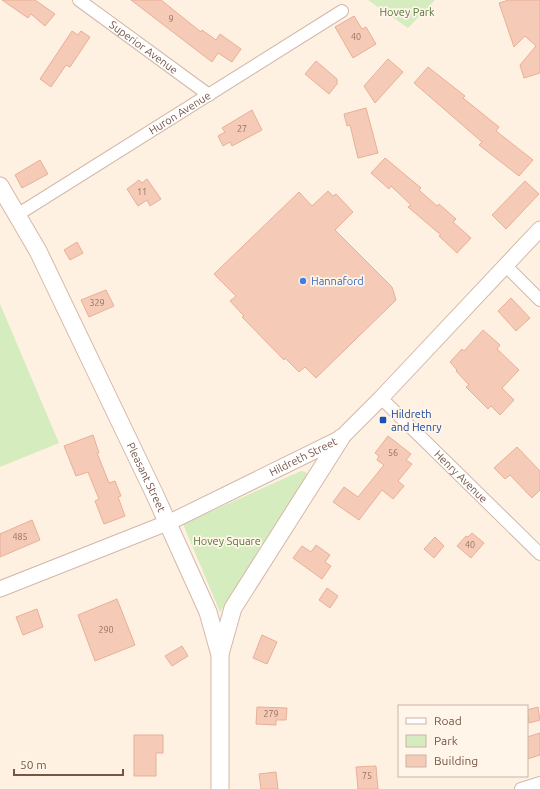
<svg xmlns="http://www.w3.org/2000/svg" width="540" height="789" viewBox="0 0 540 789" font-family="Ubuntu,sans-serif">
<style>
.green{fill:#d5ecbf}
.building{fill:#f5cbb7;stroke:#e9af96}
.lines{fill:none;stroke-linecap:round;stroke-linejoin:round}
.minor-casing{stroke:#d2b9aa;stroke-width:14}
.tertiary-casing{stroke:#d2b9aa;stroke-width:17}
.secondary-casing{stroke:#d5b8a7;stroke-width:19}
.minor{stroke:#fff;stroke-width:12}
.tertiary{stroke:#fff;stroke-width:15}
.secondary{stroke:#fff;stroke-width:17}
.shop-dot{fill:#3f7fe0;stroke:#fff5e9;stroke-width:1.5}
.transit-dot{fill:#1a4fb4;stroke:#fff5e9;stroke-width:1.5}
.labels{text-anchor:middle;stroke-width:3.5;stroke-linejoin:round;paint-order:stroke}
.number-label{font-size:9px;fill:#967262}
.park-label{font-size:11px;fill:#52783b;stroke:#fff5e9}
.street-label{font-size:11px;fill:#775446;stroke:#fff5e9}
.shop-label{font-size:11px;fill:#366cbe;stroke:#fff5e9;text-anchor:start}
.transit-label{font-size:11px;fill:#164399;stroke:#fff5e9;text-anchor:start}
</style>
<rect width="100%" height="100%" fill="#fef1e2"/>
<g class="green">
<path d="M368 0H435L408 28Z"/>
<path d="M0 304 59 443 0 467Z"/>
<path d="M301 471 306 472 308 478 220 612 183 524Z"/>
</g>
<g class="building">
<path d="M2 0H35L55 14 45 26 31 14 28 18Z"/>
<path d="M131 0H161L201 32 202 30 216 40 220 34 241 49 232 62 218 53 212 62Z"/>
<path d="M509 0H540V73L524 78 520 65 536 46 525 36 514 47 499 3Z"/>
<path d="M354 16 362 29 366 27 376 44 353 58 335 27Z"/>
<path d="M72 31 78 35 81 31 90 37 70 67 66 65 51 87 40 79Z"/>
<path d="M388 59 403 72 375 103 364 86Z"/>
<path d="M316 61 337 79V84L329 94 305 74Z"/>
<path d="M428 67 465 96 463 98 499 127 496 131 533 160 519 176 479 145 482 142 414 83Z"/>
<path d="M366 108 378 153 358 158 350 125 347 126 344 114Z"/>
<path d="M252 110 262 130 232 146 230 142 223 146 218 136 225 132 222 128Z"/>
<path d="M385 158 421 188 419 190 437 206 439 204 456 219 453 222 471 238 457 253 439 236 441 235 408 207 411 205 391 186 389 189 371 173Z"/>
<path d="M40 160 48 174 22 188 15 175Z"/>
<path d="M147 179 161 199 150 206 147 200 138 206 127 189 139 180 142 183Z"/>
<path d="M525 181 539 194 506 229 492 215Z"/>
<path d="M328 191 333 196 336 194 353 212 335 230 392 287 396 300 316 378 305 367 299 372 285 358 284 360 242 317 244 316 230 301 236 296 214 274 299 192 312 206Z"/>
<path d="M77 242 83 253 70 260 64 250Z"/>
<path d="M106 290 114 306 89 317 81 300Z"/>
<path d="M511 298 530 318 516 331 498 311Z"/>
<path d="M483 330 500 345 497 349 519 370 502 388 514 400 500 415 491 406 488 409 466 387 469 385 456 371 457 370 450 362 462 349 464 351Z"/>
<path d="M93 435 99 453H97L109 483 115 481 121 496 118 497 125 516 104 524 95 501 99 499 88 472 76 476 64 446Z"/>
<path d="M388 436 411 454 406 460 412 464 398 481 404 486 393 499 382 490 359 520 333 502 344 487 358 497 384 465 377 460 379 456 375 453Z"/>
<path d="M517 447 540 471V490L532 498 510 475 505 479 494 468Z"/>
<path d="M32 520 40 540 0 557V534Z"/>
<path d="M472 533 484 543 471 558 457 546 466 536 468 537Z"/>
<path d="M435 537 444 546 434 558 424 549Z"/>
<path d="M316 545 330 555 325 562 331 566 322 579 293 558 302 546 311 552Z"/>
<path d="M327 588 338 596 330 608 319 600Z"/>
<path d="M117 599 135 645 95 661 78 615Z"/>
<path d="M37 609 43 627 23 635 16 617Z"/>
<path d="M262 635 277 642 267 664 253 658Z"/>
<path d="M182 646 188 656 172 666 165 656Z"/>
<path d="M257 707 287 708 286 720H276V725L256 724Z"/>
<path d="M538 707 540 720 529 723 527 710Z"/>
<path d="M540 733V755L527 759V737Z"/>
<path d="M134 735H163V753H156V776H134Z"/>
<path d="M376 766 378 789H358L356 767Z"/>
<path d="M276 772 278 789H261L259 774Z"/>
</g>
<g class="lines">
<g class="minor-casing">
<g id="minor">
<path id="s1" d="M79 0 209 95"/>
<path id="s2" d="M17 215 342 11"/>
<path d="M505 265 540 300"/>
<path id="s3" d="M381 398 540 554"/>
<path d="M521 789 540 783"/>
</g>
</g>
<g class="tertiary-casing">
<g id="tertiary">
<path id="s4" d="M0 589 172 521 341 438 381 398 540 229"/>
</g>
</g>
<g class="secondary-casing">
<g id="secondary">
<path id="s5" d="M0 186 38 251 155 495 208 612 220 655V789"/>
<path d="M220 654 233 608 341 438"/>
</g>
</g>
<use href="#minor" class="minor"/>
<use href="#tertiary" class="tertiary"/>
<use href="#secondary" class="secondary"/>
</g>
<circle class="shop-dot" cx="303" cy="281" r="4"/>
<rect class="transit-dot" x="379" y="416" width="8" height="8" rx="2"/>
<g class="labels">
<g class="number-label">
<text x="171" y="22">9</text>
<text x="356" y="40">40</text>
<text x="242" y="132">27</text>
<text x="142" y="195">11</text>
<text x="97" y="306">329</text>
<text x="393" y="456">56</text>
<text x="20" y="540">485</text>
<text x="470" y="548">40</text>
<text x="106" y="633">290</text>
<text x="271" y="717">279</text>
<text x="367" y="779">75</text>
</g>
<g class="park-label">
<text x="407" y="16">Hovey Park</text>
<text x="227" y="545">Hovey Square</text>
</g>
<g class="street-label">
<text dy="4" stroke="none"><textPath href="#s1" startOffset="80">Superior Avenue</textPath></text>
<text dy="4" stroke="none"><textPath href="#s2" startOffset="192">Huron Avenue</textPath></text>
<text dy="4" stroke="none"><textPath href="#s4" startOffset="331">Hildreth Street</textPath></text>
<text dy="4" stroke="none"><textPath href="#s3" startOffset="112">Henry Avenue</textPath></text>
<text dy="4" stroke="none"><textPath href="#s5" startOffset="326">Pleasant Street</textPath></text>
</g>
<g class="shop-label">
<text x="311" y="285">Hannaford</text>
</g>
<g class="transit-label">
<text x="391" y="418">Hildreth<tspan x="391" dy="13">and Henry</tspan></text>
</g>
</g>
<rect x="398" y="705" width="130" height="72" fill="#fff5e9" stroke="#c9b5a8"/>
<rect x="406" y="718" width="20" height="6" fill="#ffffff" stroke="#c9b5a8"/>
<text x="434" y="725" font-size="12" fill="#775446">Road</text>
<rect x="406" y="735" width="20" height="12" fill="#d5ecbf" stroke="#c9b5a8"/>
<text x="434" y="745" font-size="12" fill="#775446">Park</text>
<rect x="406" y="755" width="20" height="12" fill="#f5cbb7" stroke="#c9b5a8"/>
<text x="434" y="765" font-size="12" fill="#775446">Building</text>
<path d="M14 769v6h109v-6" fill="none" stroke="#775446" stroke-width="2"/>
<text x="20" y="769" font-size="12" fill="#775446" stroke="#fff5e9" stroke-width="3" paint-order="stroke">50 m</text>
</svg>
